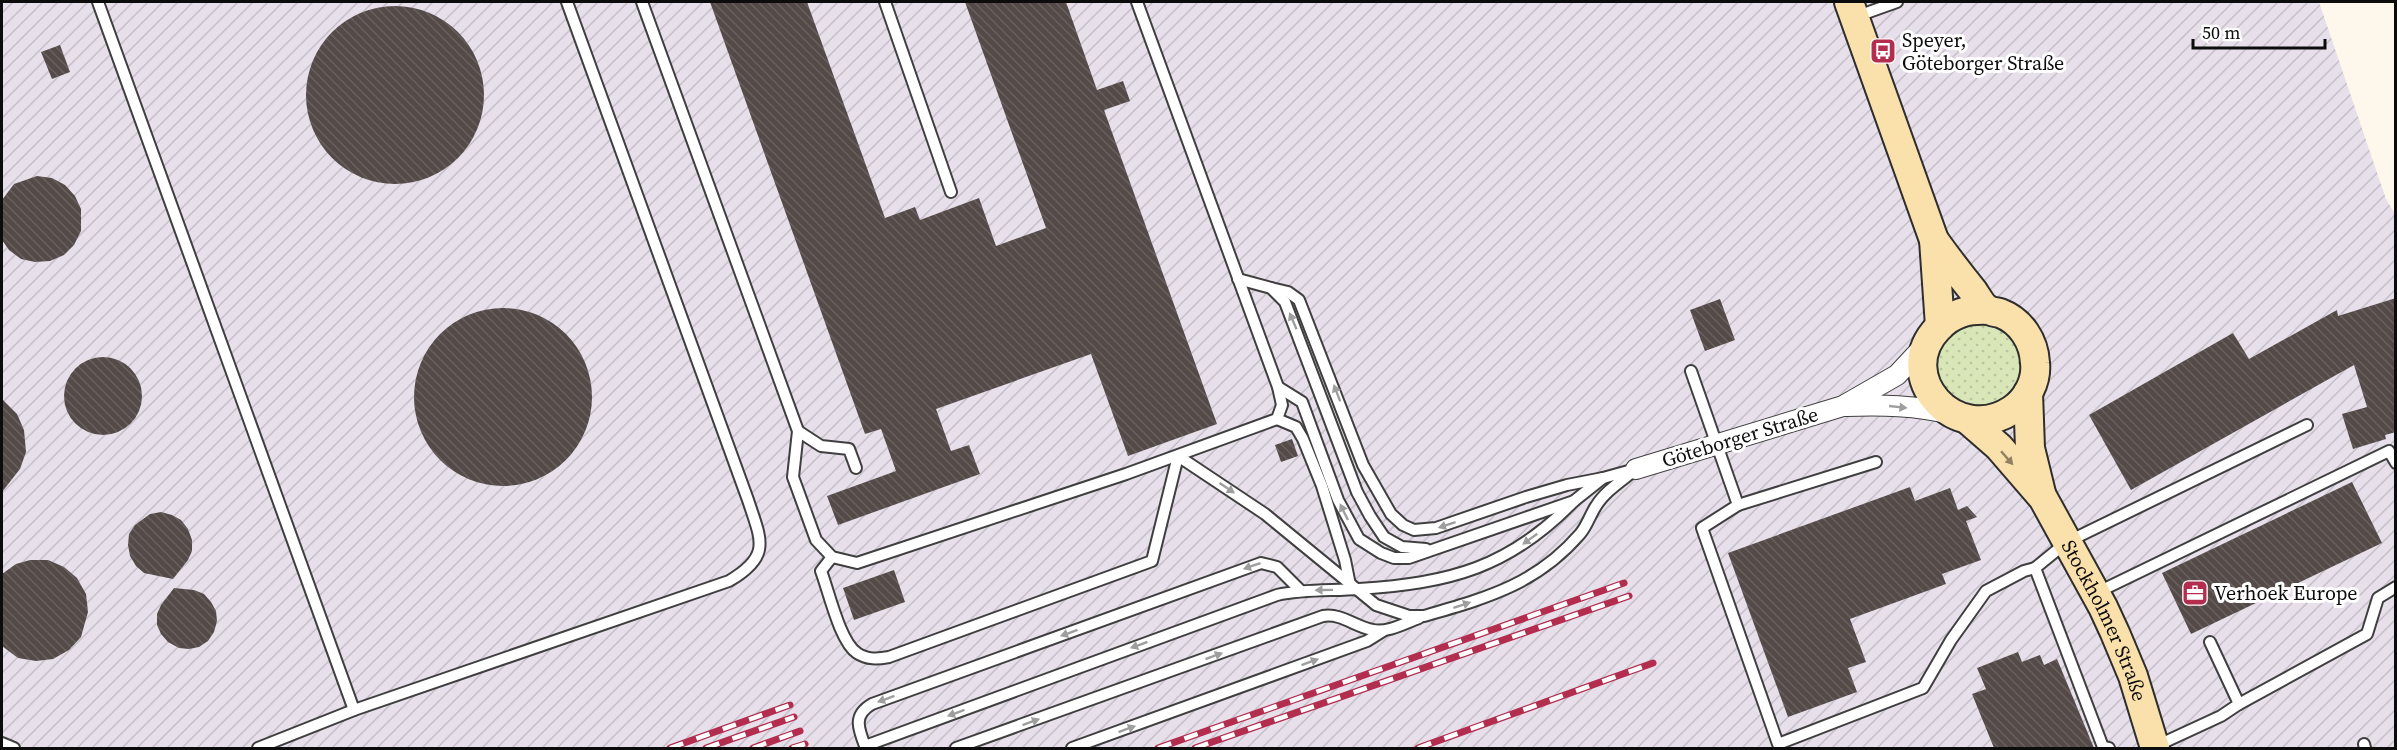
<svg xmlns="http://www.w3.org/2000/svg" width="2397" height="750" viewBox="0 0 2397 750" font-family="'Source Serif 4',serif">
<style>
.industrial{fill:url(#industrial-furrows)}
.grass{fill:url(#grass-dots)}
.building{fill:url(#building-back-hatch)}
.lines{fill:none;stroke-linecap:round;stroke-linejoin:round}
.lane-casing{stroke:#3f3f3f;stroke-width:14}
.street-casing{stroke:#3f3f3f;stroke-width:22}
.secondary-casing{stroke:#2e2e2e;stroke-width:32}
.lane{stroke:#fff;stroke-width:10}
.street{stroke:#fff;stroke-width:20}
.secondary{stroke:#fae1ab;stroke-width:28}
.rail-casing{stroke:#b32d4e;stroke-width:7}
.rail{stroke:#fff;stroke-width:4.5;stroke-dasharray:14;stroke-linecap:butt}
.oneway{fill:#9e9e9e}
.oneway2{fill:#8f8163}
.labels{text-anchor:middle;stroke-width:6;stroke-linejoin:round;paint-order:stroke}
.poi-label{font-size:20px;fill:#0c0c0c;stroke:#fff;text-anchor:start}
.street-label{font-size:20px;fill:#0c0c0c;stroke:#fff}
</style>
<defs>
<pattern id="industrial-furrows" width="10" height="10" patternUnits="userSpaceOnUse" patternTransform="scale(1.5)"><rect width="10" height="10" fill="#e7e0ea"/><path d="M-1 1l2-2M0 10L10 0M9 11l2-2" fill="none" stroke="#c5bfc8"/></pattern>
<pattern id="grass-dots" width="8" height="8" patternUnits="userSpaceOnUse" patternTransform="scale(1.5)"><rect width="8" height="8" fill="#d9e6b8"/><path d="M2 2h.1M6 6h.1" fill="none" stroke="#b9c49d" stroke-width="1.8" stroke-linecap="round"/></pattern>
<pattern id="building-back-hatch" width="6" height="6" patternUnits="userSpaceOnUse" patternTransform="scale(1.5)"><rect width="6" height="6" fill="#544b49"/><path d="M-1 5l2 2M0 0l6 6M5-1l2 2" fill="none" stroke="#68605f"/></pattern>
</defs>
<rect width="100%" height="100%" fill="#fef7ec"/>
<path class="industrial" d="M2 2H2319L2386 199 2395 214V748H2Z"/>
<circle class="grass" cx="1980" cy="365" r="43"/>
<g class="building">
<path d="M710 2H807L885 218 915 207 920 220 979 198 996 246 1046 228 965 2H1066L1097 90 1123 81 1130 101 1104 110 1217 424 1128 456 1091 354 936 409 951 451 969 445 980 474 838 525 827 496 896 471 881 429 865 434Z"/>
<circle cx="395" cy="95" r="89"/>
<path d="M60 45 70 72 52 79 41 52Z"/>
<path d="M37 176 52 178 65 185 75 196 81 209V231L74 245 64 255 50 261 35 262 21 259 9 250 2 240V200L14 184Z"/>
<path d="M2396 298V432L2385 435 2386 439 2353 449 2342 414 2367 407 2354 365 2131 490 2089 415 2233 333 2249 359 2337 310 2338 316Z"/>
<path d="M1720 299 1735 340 1705 351 1690 310Z"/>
<circle cx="503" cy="397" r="89"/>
<circle cx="103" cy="396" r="39"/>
<path d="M2 399 17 414 24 430 26 452 20 469 2 492Z"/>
<path d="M1292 439 1298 456 1281 462 1275 445Z"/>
<path d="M2352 482 2382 543 2191 634 2162 573Z"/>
<path d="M1910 487 1915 501 1950 488 1958 510 1967 506 1977 517 1966 521 1981 560 1942 574 1946 584 1850 619 1866 662 1848 668 1857 692 1788 717 1728 553Z"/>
<path d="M161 512 172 515 181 520 188 529 192 540V551L188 560 173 579 144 573 136 566 130 556 128 545 129 534 135 525 150 514Z"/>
<path d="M30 560H48L64 567 77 578 86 594 88 612 81 637 69 650 53 659 36 661 18 658 2 646V574L16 564Z"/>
<path d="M894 570 905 602 854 620 843 588Z"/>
<path d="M174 588 194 590 204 594 211 602 216 611 217 621 214 632 208 641 199 647 189 649 179 648 168 642 161 634 157 625V614L161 605Z"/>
<path d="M2018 652 2022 662 2040 655 2044 665 2057 659 2094 748H1994L1972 694 1986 689 1977 668Z"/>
</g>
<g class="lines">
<g class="lane-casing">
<g id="lane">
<path d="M98 2 354 710 258 748"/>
<path d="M642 2 798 431 793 477 816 540 832 557 857 563 1126 474 1277 419 1282 405 1278 387 1137 2"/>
<path d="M885 2 951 192"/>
<path d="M1855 17 1897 2"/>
<path d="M1238 279 1271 288 1285 302 1357 492 1370 516 1384 537 1402 547 1426 549"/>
<path d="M1271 288 1288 292 1299 300 1363 465 1391 514 1403 525 1414 530 1436 528 1526 497 1567 485 1603 478"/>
<path d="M1691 371 1738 505 1702 528 1778 744 1923 688 1951 640 1986 591 2024 571 2035 568"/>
<path d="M1278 387 1302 402 1338 500 1359 539 1381 553 1394 558H1409L1574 501 1603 478 1632 470"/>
<path d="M1277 419 1296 427 1303 439 1322 486 1345 560 1350 585"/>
<path d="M798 431 821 446 849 449 856 468"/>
<path d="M1738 505 1876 462"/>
<path d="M832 557 821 571C829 592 840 642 857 653 867 660 878 659 889 657L1152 561 1178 456 1265 514 1376 605 1409 616H1424C1486 598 1536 585 1580 534 1587 526 1590 515 1596 506 1605 491 1623 480 1636 469"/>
<path d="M2096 593 2389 451 2396 463"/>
<path d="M2239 704 2367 634 2378 598 2396 587"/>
<path d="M354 710 729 581C772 556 761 540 748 500L567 2"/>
<path d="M2 743 14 748"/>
<path d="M2364 744 2365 748"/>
<path d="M865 746C858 728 853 715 872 704L1261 563 1277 567 1300 590"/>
<path d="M2156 746 2221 716 2239 704 2210 642"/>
<path d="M866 748 865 746 1277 595C1304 589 1331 591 1359 589 1450 583 1509 568 1574 501"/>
<path d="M956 748 1323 616C1342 613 1355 627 1373 630 1388 633 1405 623 1419 618"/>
<path d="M1072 748 1367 641 1383 631"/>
<path d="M2109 748 2103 747 2035 568 2067 542 2307 425"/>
</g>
</g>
<g class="street-casing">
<g id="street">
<path d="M1846 406C1880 405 1917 405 1950 414"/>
<path d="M1636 469 1843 406 1897 375 1926 344"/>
</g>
</g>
<g class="secondary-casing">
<g id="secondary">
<path d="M1849 2 1934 240 1940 326"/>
<path d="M1934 240C1947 258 1960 275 1973 291 1977 297 1982 306 1987 309 1991 312 1996 312 2000 313 2021 321 2034 341 2035 363 2037 381 2027 400 2012 410 1956 447 1892 376 1938 328 1952 313 1968 309 1988 310"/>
<path d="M2028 393 2030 448 2041 493"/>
<path id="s1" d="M1968 420 1999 447 2043 498 2103 607 2115 633 2133 676 2155 748"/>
</g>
</g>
<use href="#lane" class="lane"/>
<use href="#street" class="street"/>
<use href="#secondary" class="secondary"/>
<g class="rail-casing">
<g id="rail">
<path d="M670 748 790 705"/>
<path d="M706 748 794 717"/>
<path d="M753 748 800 731"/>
<path d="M792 748 805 744"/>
<path d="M1158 748 1624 583"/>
<path d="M1195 748 1629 596"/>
<path d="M1418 748 1653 663"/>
</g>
</g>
<use href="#rail" class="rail"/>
</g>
<defs><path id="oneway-solid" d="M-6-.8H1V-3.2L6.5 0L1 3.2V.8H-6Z" transform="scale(1.5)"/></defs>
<g class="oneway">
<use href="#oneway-solid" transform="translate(1293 321) rotate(-113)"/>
<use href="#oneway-solid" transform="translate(1337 393) rotate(-111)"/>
<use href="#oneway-solid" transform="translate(1898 407) rotate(6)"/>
<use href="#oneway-solid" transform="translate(1227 488) rotate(34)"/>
<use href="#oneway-solid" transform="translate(1344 512) rotate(-116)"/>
<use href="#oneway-solid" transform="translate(1447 525) rotate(162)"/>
<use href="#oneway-solid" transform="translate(1530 539) rotate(144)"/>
<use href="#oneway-solid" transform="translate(1252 566) rotate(161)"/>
<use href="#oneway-solid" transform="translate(1324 590) rotate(179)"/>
<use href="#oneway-solid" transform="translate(1462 605) rotate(-18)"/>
<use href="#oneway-solid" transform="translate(1069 633) rotate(160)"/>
<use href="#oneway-solid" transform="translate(1139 645) rotate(160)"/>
<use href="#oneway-solid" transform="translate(1214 656) rotate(-20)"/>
<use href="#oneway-solid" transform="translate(1310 662) rotate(-20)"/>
<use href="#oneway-solid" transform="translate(886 699) rotate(160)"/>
<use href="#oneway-solid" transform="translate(956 713) rotate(160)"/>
<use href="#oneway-solid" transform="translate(1031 722) rotate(-20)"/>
<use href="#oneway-solid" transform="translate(1127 729) rotate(-20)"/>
</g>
<use class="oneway2" href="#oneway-solid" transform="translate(2007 458) rotate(49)"/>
<defs>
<g id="bus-square" transform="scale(1.35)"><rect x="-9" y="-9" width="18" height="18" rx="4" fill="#b32d4e" stroke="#fff"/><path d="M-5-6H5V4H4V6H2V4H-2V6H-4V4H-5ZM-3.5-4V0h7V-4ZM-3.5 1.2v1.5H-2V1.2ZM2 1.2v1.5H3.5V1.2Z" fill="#fff"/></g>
<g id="office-square" transform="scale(1.35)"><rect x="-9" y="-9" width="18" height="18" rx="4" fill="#b32d4e" stroke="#fff"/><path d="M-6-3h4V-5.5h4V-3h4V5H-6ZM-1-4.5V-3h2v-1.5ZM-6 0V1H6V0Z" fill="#fff"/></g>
</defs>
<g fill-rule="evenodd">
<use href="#bus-square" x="1883" y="51"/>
<use href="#office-square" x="2195" y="593"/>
</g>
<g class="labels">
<g class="poi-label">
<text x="1902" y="47">Speyer,<tspan x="1902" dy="23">Göteborger Straße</tspan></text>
<text x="2214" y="600">Verhoek Europe</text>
</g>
<g class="street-label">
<text transform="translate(1740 437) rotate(-17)" y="7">Göteborger Straße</text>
<text dy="7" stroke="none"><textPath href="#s1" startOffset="246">Stockholmer Straße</textPath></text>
</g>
</g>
<rect width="2397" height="750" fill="none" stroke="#0c0c0c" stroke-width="6"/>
<path d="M2193 39v9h132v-9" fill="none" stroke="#0c0c0c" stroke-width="3"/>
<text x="2202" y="39" font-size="18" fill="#0c0c0c" stroke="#ffffff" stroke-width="4.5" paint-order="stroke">50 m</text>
</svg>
